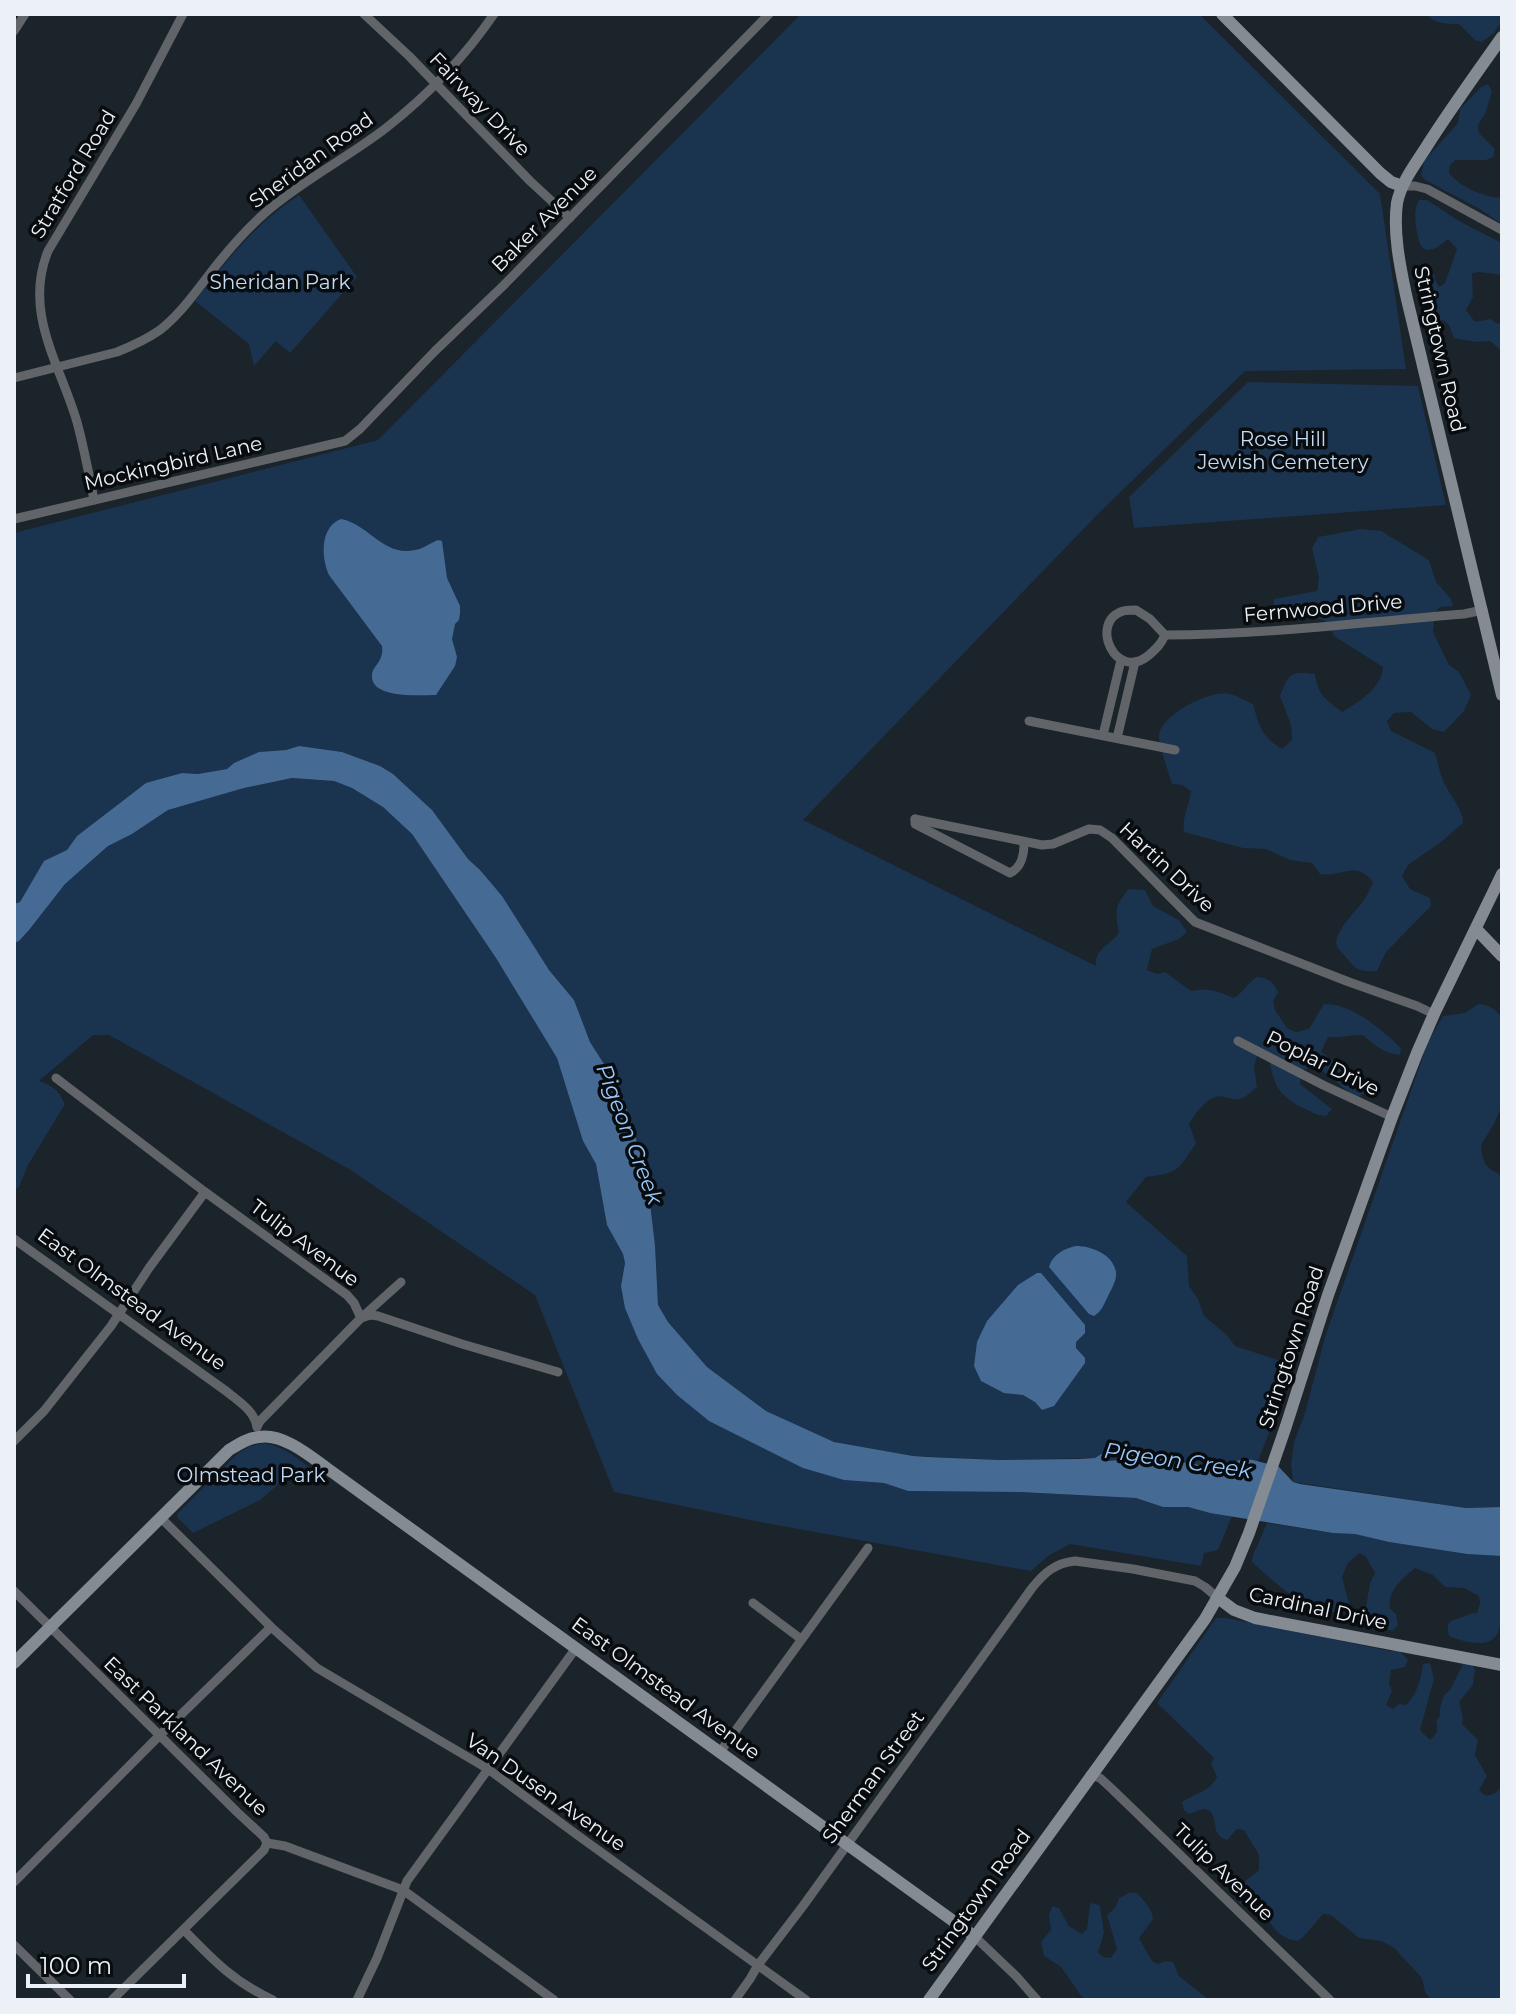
<svg xmlns="http://www.w3.org/2000/svg" width="1516" height="2014" viewBox="0 0 1516 2014" font-family="Montserrat,sans-serif">
<style>
.green{fill:#1a334e}
.water{fill:#456b95}
.lines{fill:none;stroke-linecap:round;stroke-linejoin:round}
.street{stroke:#616569;stroke-width:9}
.secondary{stroke:#858b92;stroke-width:12}
.labels{text-anchor:middle;stroke-width:7;stroke-linejoin:round;paint-order:stroke}
.street-label{font-size:20px;fill:#ecf1f7;stroke:#090c0f}
.park-label{font-size:20px;fill:#c4dbf5;stroke:#090c0f}
.water-label{font-size:22px;font-style:italic;fill:#9ac8fb;stroke:#090c0f}
</style>
<rect width="100%" height="100%" fill="#1b232b"/>
<g class="green">
<path d="M801 14H1199L1380 194 1406 369 1245 371 1097 515 803 820 1096 966C1094 949 1110 945 1119 933 1115 912 1114 905 1129 889L1145 890 1153 906 1179 920 1187 932 1179 939 1152 949 1147 970 1157 974 1165 972 1191 991C1210 987 1217 991 1234 998 1244 992 1247 983 1257 977 1268 978 1273 981 1278 992L1273 1001 1275 1010 1287 1028 1296 1032 1309 1029 1324 1004C1352 1003 1382 1030 1401 1048L1400 1055C1385 1054 1374 1045 1363 1035 1350 1035 1340 1038 1328 1037L1321 1052 1361 1080 1366 1091 1359 1097C1338 1091 1326 1061 1302 1070L1300 1084 1332 1109 1326 1116C1317 1116 1310 1111 1301 1107 1273 1092 1275 1082 1267 1052L1258 1053 1254 1067 1257 1087C1248 1095 1241 1102 1229 1098 1224 1097 1222 1095 1216 1097 1205 1100 1195 1114 1189 1124L1196 1143C1178 1171 1178 1173 1146 1177L1126 1202 1187 1256 1189 1286 1198 1299 1204 1316 1227 1335 1235 1346 1290 1364 1283 1384 1287 1387 1258 1461C1245 1458 1235 1463 1223 1461L1212 1467 1182 1462 1126 1459 1109 1461 1095 1458 999 1460 913 1456 834 1442 766 1411 707 1367 668 1322 658 1305 655 1245 646 1170 620 1089 590 1042 574 1000 549 970 480 870 468 859 432 810 393 774 380 766 342 752 299 746 286 750 259 752 234 763 227 769 198 774 182 773 161 779 134 792 77 836 67 850 44 862 20 902 14 904V533L378 440Z"/>
<path d="M1426 14H1499L1502 20 1494 33 1482 42 1475 40 1459 24C1447 24 1434 24 1426 14Z"/>
<path d="M1488 84 1492 91 1486 112 1478 125 1479 133 1495 149 1493 157 1486 160H1455L1450 165 1449 173C1460 187 1484 197 1502 198V224L1478 208 1425 180 1421 175 1424 161 1458 123 1460 109 1481 87Z"/>
<path d="M299 195 357 277 290 353 276 341 254 366 249 344 195 301C226 261 256 223 299 195Z"/>
<path d="M1419 200H1427L1459 221 1502 243V275L1479 272 1472 273 1473 297 1466 310 1475 322 1490 319 1496 323 1502 324V351L1490 341 1476 342 1454 338 1449 325 1443 320 1428 324C1420 309 1420 290 1427 275L1434 273 1435 280 1439 287 1445 283 1457 249 1448 239C1427 257 1419 253 1416 226 1415 216 1414 209 1419 200Z"/>
<path d="M1248 382 1418 386 1446 505 1134 528 1129 497Z"/>
<path d="M1361 529 1381 531 1429 560 1436 582 1451 599 1453 606 1440 607 1435 612 1433 632 1449 665 1459 672 1471 695 1464 711 1444 732 1432 729 1411 712 1394 713 1387 721 1391 731 1435 753C1438 762 1439 771 1443 780 1448 793 1464 810 1463 823L1441 842 1408 865 1402 876 1410 889 1430 898 1431 906 1386 952 1377 971C1359 972 1356 970 1345 956 1342 953 1339 950 1337 947 1332 934 1354 913 1361 904 1366 897 1370 890 1373 882 1355 859 1342 878 1320 874L1312 863 1290 860 1266 849 1243 848 1184 832C1182 814 1189 809 1191 791L1182 785 1172 784C1169 773 1158 744 1159 735 1162 714 1211 689 1230 694 1238 696 1246 701 1253 704 1259 726 1262 737 1282 749L1292 740 1291 725 1280 696C1289 673 1290 671 1315 674 1318 696 1326 699 1342 712 1359 702 1382 687 1383 667L1334 636C1328 609 1303 621 1285 615 1280 613 1277 611 1273 609L1274 599 1317 591 1319 578 1312 548 1318 537Z"/>
<path d="M292 778 334 781 352 788 383 807 412 834 496 958 557 1058 583 1141 596 1164 607 1225 623 1254 625 1263 621 1286 657 1374 677 1395 709 1421 844 1480 884 1483 908 1491 1020 1492 1136 1498 1163 1507H1187L1210 1513 1232 1516 1218 1550 1204 1553 1201 1566 1070 1544 1048 1556 1031 1571 765 1523 614 1492 535 1295 349 1169 109 1035H93L39 1081C55 1087 57 1089 65 1104L28 1165 19 1187 14 1190V943L19 941 29 930 65 884 108 846 132 834 168 810 244 788Z"/>
<path d="M1478 1004C1489 1004 1494 1009 1502 1017V1106L1494 1124 1482 1143 1481 1150 1485 1164 1490 1169 1502 1176V1507L1466 1508 1293 1482 1291 1464 1294 1442 1305 1413 1325 1337 1428 1042 1443 1016 1465 1013Z"/>
<path d="M263 1443C285 1446 299 1460 317 1473L281 1482 260 1500 193 1533 177 1517 178 1513 237 1454 248 1447Z"/>
<path d="M1267 1523 1333 1533 1355 1534 1389 1542 1467 1554 1502 1556V1624C1499 1628 1498 1633 1496 1636 1486 1649 1461 1641 1449 1636 1444 1619 1453 1621 1465 1616 1476 1612 1464 1614 1477 1613L1480 1603 1479 1596 1464 1588 1445 1587 1433 1575 1415 1568C1402 1580 1388 1589 1390 1609L1396 1614 1398 1625 1393 1631 1383 1628 1365 1613 1370 1583 1375 1573 1366 1557 1359 1553 1348 1563 1342 1577 1350 1607C1321 1628 1273 1581 1252 1562L1253 1555Z"/>
<path d="M1216 1618H1226L1279 1628 1390 1651 1398 1649 1408 1660 1405 1667 1391 1670 1389 1684 1392 1691 1386 1705 1393 1709 1399 1704 1406 1705C1417 1694 1421 1679 1423 1664L1430 1663 1434 1679 1420 1730 1430 1740C1437 1734 1439 1730 1436 1722L1440 1716V1708L1444 1695 1450 1690 1463 1664 1470 1663 1475 1669 1473 1685 1459 1702 1463 1717 1462 1724 1478 1740 1475 1755 1487 1776 1479 1790 1484 1795C1493 1796 1497 1793 1502 1785V2000H1431L1425 1992 1422 1978 1394 1948 1381 1941 1359 1938 1331 1915 1323 1914 1304 1936 1298 1941C1278 1939 1271 1924 1261 1909L1240 1904C1231 1888 1248 1880 1259 1870V1855L1244 1830 1237 1829 1227 1840C1209 1833 1220 1823 1210 1811L1203 1809 1189 1814 1184 1810 1182 1802C1196 1793 1209 1792 1217 1777L1211 1764 1214 1758 1157 1703Z"/>
<path d="M1129 1893H1137C1144 1901 1152 1908 1153 1919L1139 1938 1152 1961 1158 1964 1165 1961 1173 1962 1179 1976 1209 2000H1089L1082 1997 1061 1967 1044 1956 1041 1942 1051 1930 1049 1916 1052 1906 1059 1908 1069 1926 1082 1934 1087 1929 1090 1904 1093 1903 1100 1906 1104 1933 1098 1952 1103 1957 1111 1958 1117 1949 1107 1915 1115 1908 1119 1898Z"/>
</g>
<g class="water">
<path d="M341 519C369 524 383 557 415 550 423 549 430 543 438 540L442 541 447 578 460 606V613L459 620 455 624 452 639 457 657 455 666 436 695C421 695 371 699 372 676 372 665 384 663 382 646L329 575C321 557 320 527 341 519Z"/>
<path d="M299 746 342 752 380 766 393 774 432 810 468 859 480 870 502 896 549 970 574 1000 590 1042 620 1089 646 1170 655 1245 658 1305 668 1322 707 1367 766 1411 834 1442 913 1456 928 1457 999 1460 1079 1459 1095 1458 1103 1453 1109 1461 1126 1459 1131 1454 1139 1452 1182 1462 1212 1467 1223 1461 1232 1462 1245 1459 1253 1460 1279 1467 1293 1482 1300 1484 1466 1508 1502 1507V1556L1467 1554 1389 1542 1355 1534 1333 1533 1210 1513 1188 1507H1163L1136 1498 1020 1492 908 1491 884 1483 844 1480 803 1468 709 1421 677 1395 657 1374 638 1339 625 1308 621 1286 625 1263 623 1254 607 1225 596 1164 583 1141 557 1058 496 958 412 834 383 807 352 788 334 781 292 778 244 788 168 810 132 834 108 846 65 884 29 930 19 941 14 943V904L20 902 44 861 67 850 77 836 146 783 182 773 198 774 227 769 234 763 259 752 286 750Z"/>
<path d="M1076 1246C1091 1246 1113 1254 1116 1272 1117 1280 1112 1288 1108 1296 1104 1304 1102 1311 1094 1316L1089 1314 1049 1267C1052 1255 1065 1248 1076 1246Z"/>
<path d="M1037 1273H1041L1085 1325V1333L1076 1342V1348L1085 1358V1363L1054 1406 1042 1410 1035 1402 1023 1395 1004 1393 981 1381 974 1366 977 1342 987 1321 1018 1285Z"/>
</g>
<g class="lines">
<g class="street">
<path d="M364 14 409 56 530 181 570 218"/>
<path d="M14 31 25 14"/>
<path d="M1402 186H1415L1427 189 1502 230"/>
<path d="M14 378 117 352C132 346 147 339 160 330 178 316 191 298 205 280 223 256 243 232 266 212 303 180 347 158 386 128 428 95 464 58 494 14"/>
<path d="M94 500C89 474 84 448 77 422 60 364 23 313 48 251L136 104 183 14"/>
<path d="M14 519 345 441 360 429 435 351 504 285 769 14"/>
<path d="M1136 610 1150 619 1165 635C1161 644 1157 648 1149 655 1116 683 1088 622 1123 611 1127 610 1131 610 1136 610Z"/>
<path d="M1165 635C1265 635 1364 622 1464 614L1483 610"/>
<path d="M1029 721 1175 750"/>
<path d="M1103 735 1121 660"/>
<path d="M1117 738 1135 662"/>
<path d="M915 819 1042 845 1053 844 1089 829 1100 830 1112 838 1195 922 1349 982 1417 1006 1434 1014"/>
<path d="M915 819V824L1010 873C1022 867 1024 855 1024 843"/>
<path d="M1238 1041 1323 1085 1392 1117"/>
<path d="M56 1078 205 1192 347 1295 354 1303 361 1318 371 1315 378 1316 462 1344 558 1372"/>
<path d="M14 1239 226 1391C239 1402 254 1410 257 1427"/>
<path d="M257 1427 260 1421 361 1318 401 1282"/>
<path d="M14 1441 44 1411 111 1326 149 1268 205 1192"/>
<path d="M160 1517 271 1627 317 1668 488 1769 580 1837 806 2000"/>
<path d="M14 1591 237 1812 264 1837 267 1843"/>
<path d="M753 1603 801 1639"/>
<path d="M720 1752 868 1548"/>
<path d="M1090 1775 1100 1778 1112 1789 1330 2000"/>
<path d="M267 1843 285 1846 403 1890 554 2000"/>
<path d="M14 1882 159 1736 271 1627"/>
<path d="M184 1930C213 1960 234 1982 273 2000"/>
<path d="M974 1936 1016 1976 1037 2000"/>
<path d="M14 1945 70 2000"/>
<path d="M112 2000 264 1850 267 1843"/>
<path d="M357 2000 377 1958 407 1881 576 1648"/>
<path d="M735 2000 750 1979 758 1965 803 1906 1032 1588C1044 1573 1055 1563 1075 1561L1133 1569 1195 1581 1205 1587 1218 1598"/>
</g>
<g class="secondary">
<path d="M1222 14 1380 173 1391 182 1402 186"/>
<path d="M1502 37C1476 74 1449 111 1425 149 1414 166 1401 183 1397 203 1393 233 1400 266 1406 295L1502 695"/>
<path d="M1476 929 1502 956"/>
<path d="M1218 1598 1234 1610 1255 1618 1502 1665"/>
<path d="M14 1663 229 1450C239 1444 248 1438 259 1437 283 1433 310 1456 328 1469L974 1936"/>
<path d="M929 2000 1205 1619 1235 1567 1249 1533 1286 1426 1328 1295 1392 1117 1417 1053 1434 1014 1502 874"/>
</g>
</g>
<g class="labels">
<g class="street-label">
<text transform="translate(480 104) rotate(46)" y="7">Fairway Drive</text>
<text transform="translate(311 160) rotate(-36)" y="7">Sheridan Road</text>
<text transform="translate(73 174) rotate(-59)" y="7">Stratford Road</text>
<text transform="translate(544 219) rotate(-45)" y="7">Baker Avenue</text>
<text transform="translate(1440 349) rotate(77)" y="7">Stringtown Road</text>
<text transform="translate(173 463) rotate(-13)" y="7">Mockingbird Lane</text>
<text transform="translate(1323 608) rotate(-5)" y="7">Fernwood Drive</text>
<text transform="translate(1167 867) rotate(43)" y="7">Hartin Drive</text>
<text transform="translate(1323 1063) rotate(26)" y="7">Poplar Drive</text>
<text transform="translate(305 1243) rotate(37)" y="7">Tulip Avenue</text>
<text transform="translate(132 1299) rotate(36)" y="7">East Olmstead Avenue</text>
<text transform="translate(1291 1347) rotate(-72)" y="7">Stringtown Road</text>
<text transform="translate(1318 1608) rotate(12)" y="7">Cardinal Drive</text>
<text transform="translate(666 1688) rotate(36)" y="7">East Olmstead Avenue</text>
<text transform="translate(186 1736) rotate(44)" y="7">East Parkland Avenue</text>
<text transform="translate(873 1777) rotate(-54)" y="7">Sherman Street</text>
<text transform="translate(546 1792) rotate(35)" y="7">Van Dusen Avenue</text>
<text transform="translate(1224 1872) rotate(44)" y="7">Tulip Avenue</text>
<text transform="translate(976 1900) rotate(-54)" y="7">Stringtown Road</text>
</g>
<g class="park-label">
<text x="280" y="289">Sheridan Park</text>
<text x="1283" y="446">Rose Hill<tspan x="1283" dy="23">Jewish Cemetery</tspan></text>
<text x="251" y="1482">Olmstead Park</text>
</g>
<g class="water-label">
<text transform="translate(630 1134) rotate(69)" y="8">Pigeon Creek</text>
<text transform="translate(1178 1460) rotate(8)" y="8">Pigeon Creek</text>
</g>
</g>
<rect width="1516" height="2014" fill="none" stroke="#ecf1f7" stroke-width="32"/>
<path d="M28 1974v12h156v-12" fill="none" stroke="#ecf1f7" stroke-width="4"/>
<text x="40" y="1974" font-size="24" fill="#ecf1f7" stroke="#090c0f" stroke-width="6" paint-order="stroke">100 m</text>
</svg>
